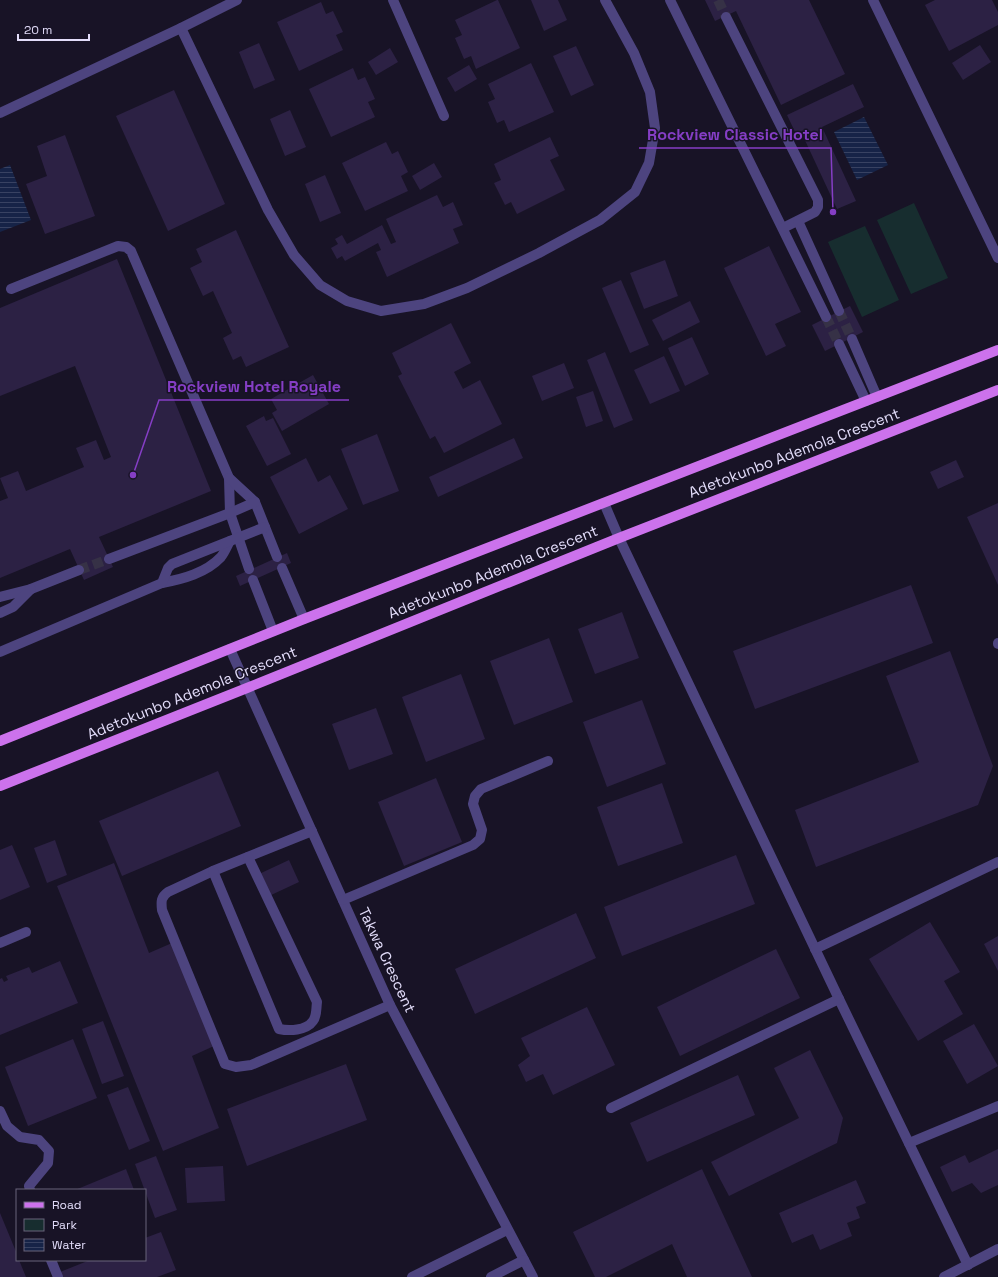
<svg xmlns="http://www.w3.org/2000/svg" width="998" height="1277" viewBox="0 0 998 1277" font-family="'Space Grotesk',sans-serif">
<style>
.green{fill:#172d2f}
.water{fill:url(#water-rules)}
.building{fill:#2c2144}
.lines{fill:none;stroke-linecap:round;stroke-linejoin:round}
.minor-tunnel{stroke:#363146;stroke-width:10;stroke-dasharray:10 5;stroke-linecap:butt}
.minor{stroke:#4d447f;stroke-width:10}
.major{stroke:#cc72ec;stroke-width:10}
.labels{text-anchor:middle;stroke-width:3;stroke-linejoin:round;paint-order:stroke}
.street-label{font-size:15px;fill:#e3ddfa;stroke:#181326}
.leader{fill:none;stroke:#853ec5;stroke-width:1.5}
.callout-dot{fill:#853ec5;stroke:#181326;stroke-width:1.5}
.callout-label{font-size:16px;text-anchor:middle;font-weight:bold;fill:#853ec5;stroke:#181326;stroke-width:3;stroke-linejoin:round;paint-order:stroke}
</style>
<defs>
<pattern id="water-rules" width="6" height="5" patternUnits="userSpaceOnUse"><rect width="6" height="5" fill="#162347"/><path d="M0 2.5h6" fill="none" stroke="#384262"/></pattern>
</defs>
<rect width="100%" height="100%" fill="#181326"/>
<g class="green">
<path d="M914 203 948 278 911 294 877 220Z"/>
<path d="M865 226 899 300 862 317 828 242Z"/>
</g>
<g class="water">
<path d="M864 117 888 165 857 180 834 132Z"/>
<path d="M10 165 31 220 0 232V169Z"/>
</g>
<g class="building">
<path d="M497 0H498L520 48 476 69 471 56 464 59 455 38 462 35 455 20Z"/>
<path d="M531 0H558L567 20 544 31Z"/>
<path d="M705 0H809L845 74 781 105 736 11 715 21Z"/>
<path d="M935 0H992L998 12V25L949 51 925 5Z"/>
<path d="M321 2 326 14 333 11 343 32 336 35 343 50 299 71 277 22Z"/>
<path d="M259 43 275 80 254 89 239 52Z"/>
<path d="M980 45 991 62 963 80 952 63Z"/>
<path d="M576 46 594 85 571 96 553 56Z"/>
<path d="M390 48 398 62 376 75 368 62Z"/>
<path d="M531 63 554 112 509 132 504 120 497 123 488 102 495 99 488 84Z"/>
<path d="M469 65 477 79 455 92 447 78Z"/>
<path d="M353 68 358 80 365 77 375 99 368 102 375 117 331 137 309 89Z"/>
<path d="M853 84 864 107 822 127 856 201 837 209 803 136 798 138 787 115Z"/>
<path d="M174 90 225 204 168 231 116 116Z"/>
<path d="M290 110 306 147 285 156 270 119Z"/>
<path d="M65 135 95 216 45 234 26 184 47 176 37 146Z"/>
<path d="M550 137 559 156 550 160 565 190 517 214 511 202 505 205 494 183 501 180 494 164Z"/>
<path d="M386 142 392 154 398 151 408 172 401 176 408 191 365 211 342 163Z"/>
<path d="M434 163 442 177 420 190 412 176Z"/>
<path d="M325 175 341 213 320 222 305 184Z"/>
<path d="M437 195 443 207 453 202 463 225 453 229 459 243 387 277 376 252 381 250 378 243 345 261 342 256 337 259 331 248 338 244 335 239 342 235 347 244 382 225 391 244 396 242 386 219Z"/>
<path d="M236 230 289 347 246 367 241 356 233 360 223 338 232 333 213 291 203 296 190 268 202 262 196 249Z"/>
<path d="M769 246 801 312 775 324 786 346 766 356 724 268Z"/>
<path d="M117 259 211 491 99 537 113 567 84 580 70 549 0 578V501L8 498 0 478 18 471 26 491 84 467 76 448 96 440 104 460 111 457 75 366 0 396V308Z"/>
<path d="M665 260 678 296 644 309 630 273Z"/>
<path d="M621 280 649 345 630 353 602 288Z"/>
<path d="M690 301 700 322 663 341 652 320Z"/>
<path d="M850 306 863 332 825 351 812 325Z"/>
<path d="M451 323 471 363 454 372 463 389 480 380 502 424 444 453 435 436 430 439 398 376 402 374 392 353Z"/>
<path d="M692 337 709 374 685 386 668 348Z"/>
<path d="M605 352 633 420 614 428 587 360Z"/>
<path d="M664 356 680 391 650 404 634 370Z"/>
<path d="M564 363 574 388 542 401 532 376Z"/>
<path d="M313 375 329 404 282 431 272 413 277 410 271 399Z"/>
<path d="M593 391 603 421 586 427 576 397Z"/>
<path d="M264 416 266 421 273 418 291 454 267 466 246 426Z"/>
<path d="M377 434 399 491 363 505 341 449Z"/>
<path d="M514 438 523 458 438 497 429 477Z"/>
<path d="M306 458 318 482 330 475 348 509 299 534 270 477Z"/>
<path d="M956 460 964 477 938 489 930 472Z"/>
<path d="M998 503V585L967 517Z"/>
<path d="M287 553 291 563 240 586 236 576Z"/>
<path d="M911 585 933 643 755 709 733 651Z"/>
<path d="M622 612 639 658 595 674 578 629Z"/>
<path d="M549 638 573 702 514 725 490 661Z"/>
<path d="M950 651 993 766 978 805 816 867 795 810 919 762 886 676Z"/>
<path d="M461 674 485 739 426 762 402 697Z"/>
<path d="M642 700 666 764 607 787 583 722Z"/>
<path d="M376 708 393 754 349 770 332 724Z"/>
<path d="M218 771 241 826 122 876 99 821Z"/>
<path d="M436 778 462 842 404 866 378 802Z"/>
<path d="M662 783 683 843 618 866 597 807Z"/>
<path d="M55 840 67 875 47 883 34 848Z"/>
<path d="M12 845 30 887 0 900V850Z"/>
<path d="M736 855 755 904 622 956 604 907Z"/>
<path d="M289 860 299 882 269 896 259 874Z"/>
<path d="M114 863 149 953 172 943 214 1046 192 1056 219 1128 163 1151 57 886Z"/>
<path d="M576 913 596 958 475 1014 455 969Z"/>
<path d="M930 922 960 972 944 981 963 1014 918 1041 869 959Z"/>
<path d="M998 936V971L984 944Z"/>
<path d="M776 949 800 998 680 1056 657 1007Z"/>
<path d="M60 961 78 1003 0 1035V979L2 978 4 982 8 980 6 976 29 967 32 973Z"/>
<path d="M587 1007 615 1065 553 1095 543 1074 526 1082 518 1065 530 1056 521 1038Z"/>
<path d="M103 1021 124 1076 102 1084 82 1029Z"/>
<path d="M974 1024 998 1066 967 1084 943 1041Z"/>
<path d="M73 1039 97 1098 28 1126 5 1067Z"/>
<path d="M810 1050 843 1118 837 1143 729 1196 711 1162 799 1118 774 1068Z"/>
<path d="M346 1064 367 1120 247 1166 227 1109Z"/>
<path d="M738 1075 755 1115 647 1162 630 1123Z"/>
<path d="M128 1087 150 1141 129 1150 107 1095Z"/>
<path d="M998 1149V1185L981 1193 972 1183 952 1192 940 1167 965 1155 969 1163Z"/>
<path d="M156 1156 177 1210 155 1218 135 1164Z"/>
<path d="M223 1166 225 1201 187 1203 185 1168Z"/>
<path d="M126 1169 134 1190H75Z"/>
<path d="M702 1169 752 1277H687L672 1244 606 1277H595L573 1232Z"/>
<path d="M856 1180 866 1203 856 1207 860 1218 847 1223 852 1236 820 1250 813 1234 792 1243 779 1213Z"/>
<path d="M0 1213 17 1254V1260H19L26 1277H0Z"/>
<path d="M161 1232 176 1270 157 1277H62L60 1272 90 1260H145V1238Z"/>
</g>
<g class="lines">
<g class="minor-tunnel">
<path d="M718 0 726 17"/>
<path d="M839 311 852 339"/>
<path d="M826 317 839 344"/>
<path d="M79 570 109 559"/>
</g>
<g class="minor">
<path d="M393 0 444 116"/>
<path d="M670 0 826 317"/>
<path d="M873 0 998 258"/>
<path d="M726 17 818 200V207L815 212 783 228"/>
<path d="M181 28 268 210 294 255 320 285 347 301 381 311 424 304 467 288 539 253 600 220 635 192 649 163 655 128 650 92 634 53 605 0"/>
<path d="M0 113 181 28 237 0"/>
<path d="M798 221 839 311"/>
<path d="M11 289 118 246 126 247 131 251 229 478 230 513 249 569"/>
<path d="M852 339 877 397"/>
<path d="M839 344 866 401"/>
<path d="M229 478 255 502 277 557"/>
<path d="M604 503 619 538 839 999 968 1265"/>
<path d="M109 559 230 513 255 502"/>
<path d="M282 568 304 619"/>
<path d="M253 580 273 631"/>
<path d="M162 583C183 579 206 573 221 557 225 552 227 546 230 541"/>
<path d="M0 597 31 589 79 570"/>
<path d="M0 613 13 607 31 589"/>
<path d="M998 643V644"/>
<path d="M230 649 390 1005 533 1277"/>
<path d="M0 652 162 583 168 568 172 564 265 527"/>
<path d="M312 831 213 871 168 892C161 897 161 901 162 910L225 1064 236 1067 251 1065 390 1005"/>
<path d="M213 871 279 1029C289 1031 306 1031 313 1021 317 1016 316 1009 317 1002L248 857"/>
<path d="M343 900 473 845 480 839 482 830 473 804 475 796 481 789 548 761"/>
<path d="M0 943 26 932"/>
<path d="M815 949 998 862"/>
<path d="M611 1108 839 999"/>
<path d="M0 1111 7 1126 20 1137 39 1140 49 1151 48 1163 29 1186 30 1190"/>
<path d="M909 1143 998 1106"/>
<path d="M51 1260 58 1277"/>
<path d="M412 1277 507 1230"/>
<path d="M491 1277 524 1260"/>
<path d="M944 1277 998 1249"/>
</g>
<g class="major">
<path d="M0 741 304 619 998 350"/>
<path d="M0 786 247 688 619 538 998 390"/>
</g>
</g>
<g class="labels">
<g class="street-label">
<text transform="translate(794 453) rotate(-21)" y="5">Adetokunbo Ademola Crescent</text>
<text transform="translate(493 572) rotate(-22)" y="5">Adetokunbo Ademola Crescent</text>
<text transform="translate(192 693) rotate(-22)" y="5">Adetokunbo Ademola Crescent</text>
<text transform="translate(387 960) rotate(65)" y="5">Takwa Crescent</text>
</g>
</g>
<path class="leader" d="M833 212L831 148H639M133 475L159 400H349"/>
<g class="callout-dot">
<circle cx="833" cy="212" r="4"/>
<circle cx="133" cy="475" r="4"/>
</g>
<g class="callout-label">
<text x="735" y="140">Rockview Classic Hotel</text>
<text x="254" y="392">Rockview Hotel Royale</text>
</g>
<rect x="16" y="1189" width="130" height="72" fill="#181326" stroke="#69647b"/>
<rect x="24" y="1202" width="20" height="6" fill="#cc72ec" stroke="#69647b"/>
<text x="52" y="1209" font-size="12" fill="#e3ddfa">Road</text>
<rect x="24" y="1219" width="20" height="12" fill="#172d2f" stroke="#69647b"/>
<text x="52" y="1229" font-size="12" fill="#e3ddfa">Park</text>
<rect x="24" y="1239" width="20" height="12" fill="url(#water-rules)" stroke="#69647b"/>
<text x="52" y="1249" font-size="12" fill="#e3ddfa">Water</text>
<path d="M18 34v6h71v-6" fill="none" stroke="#e3ddfa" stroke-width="2"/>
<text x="24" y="34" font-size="12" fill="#e3ddfa" stroke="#181326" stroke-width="3" paint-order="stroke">20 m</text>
</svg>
